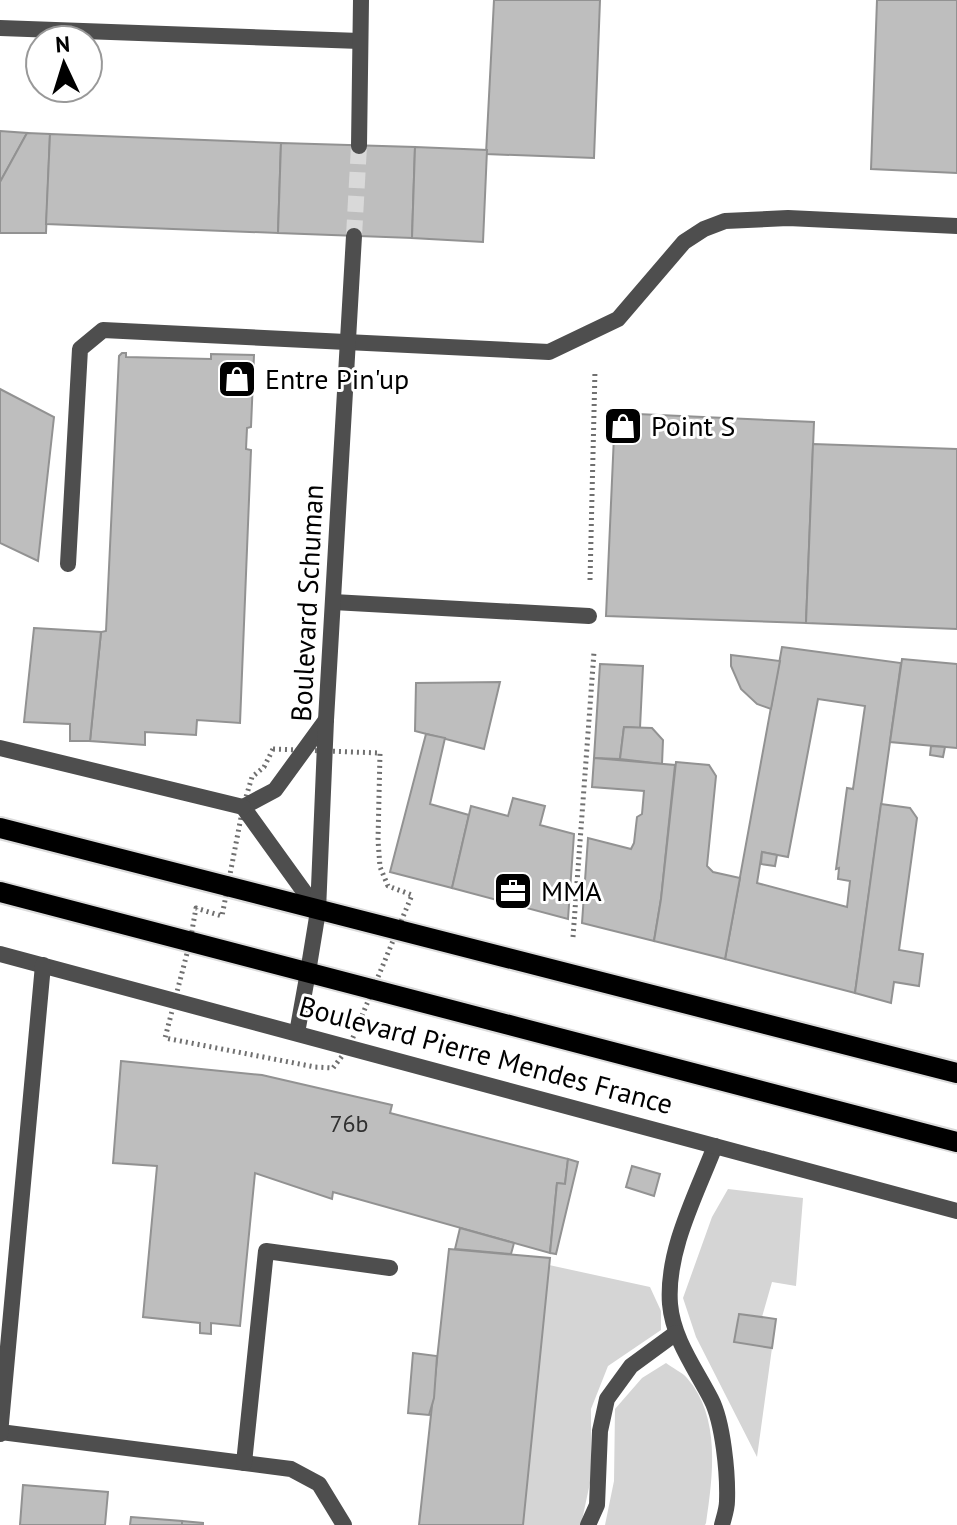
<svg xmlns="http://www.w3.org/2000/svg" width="957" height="1525" viewBox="0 0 957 1525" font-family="'PT Sans',sans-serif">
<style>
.green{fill:#d5d5d5}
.building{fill:#bebebe;stroke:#929292;stroke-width:2;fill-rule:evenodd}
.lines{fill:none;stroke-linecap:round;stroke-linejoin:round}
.tertiary-tunnel{stroke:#d9d9d9;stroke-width:16;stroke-dasharray:16 8;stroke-linecap:butt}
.primary-casing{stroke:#dbdbdb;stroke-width:24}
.path{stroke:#707070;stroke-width:5;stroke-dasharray:2 4;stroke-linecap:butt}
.service{stroke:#4e4e4e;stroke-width:16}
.minor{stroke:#4e4e4e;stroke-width:16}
.tertiary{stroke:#4e4e4e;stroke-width:16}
.primary{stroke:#000;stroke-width:20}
.labels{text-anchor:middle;stroke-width:6;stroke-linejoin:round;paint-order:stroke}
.number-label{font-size:24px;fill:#303030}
.poi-label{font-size:28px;fill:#000;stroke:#fff;text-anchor:start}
.street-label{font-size:28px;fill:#000;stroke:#fff}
</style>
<rect width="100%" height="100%" fill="#fff"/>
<g class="green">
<path d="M728 1189 803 1198 796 1286 772 1282 762 1317 738 1314 735 1342 772 1348 757 1457 696 1337 683 1298 712 1217Z"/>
<path d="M549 1265 650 1287 661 1311V1330L608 1366 591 1409V1478L581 1525H523Z"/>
<path d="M666 1363C672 1368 682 1372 687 1378 721 1417 713 1476 706 1523L705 1525H605L614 1481 615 1409 642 1378Z"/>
</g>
<g class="building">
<path d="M494 0H600L594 158 486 154Z"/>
<path d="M877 0H957V173L871 169Z"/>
<path d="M0 131 27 133 0 182Z"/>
<path d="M27 133 50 134 46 233H0V182Z"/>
<path d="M50 134 281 143 278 233 46 224Z"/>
<path d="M281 143 415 147 412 238 278 233Z"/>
<path d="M415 147 487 150 483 242 412 238Z"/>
<path d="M122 353H126V357L211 359V354L254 355 251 427 247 428 246 449 251 450 240 723 197 720 196 735 145 732V745L90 741 101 632 106 631 119 356Z"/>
<path d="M0 389 54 417 38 561 0 543Z"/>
<path d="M615 413 814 422 806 623 606 616Z"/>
<path d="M813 444 957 449V629L806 623Z"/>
<path d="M34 628 101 632 90 741H70V724L24 722Z"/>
<path d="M782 647 901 663 855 993 725 959ZM818 699 865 706 853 789 847 788 836 869 839 868 838 879 850 881 847 907 757 883 762 852 788 857Z"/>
<path d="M731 655 780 661 771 709 757 704 741 689 731 666Z"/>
<path d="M902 659 957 664V748L890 742Z"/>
<path d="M600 664 643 666 640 728 624 727 620 759 594 758Z"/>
<path d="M500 682 484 749 415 731 416 683Z"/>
<path d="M624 727 652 728 663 740 662 764 620 759Z"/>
<path d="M426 734 445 738 430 804 469 815 452 888 390 872Z"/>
<path d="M931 746 945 747 943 757 930 755Z"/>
<path d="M594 758 675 765 661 899 654 941 582 923 588 838 631 849 634 843 637 817 642 814 644 791 592 787Z"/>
<path d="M676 762 709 765 716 776 707 866 713 872 740 878 725 959 654 941 661 899Z"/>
<path d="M513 798 545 806 540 825 574 834 568 919 452 888 471 806 508 816Z"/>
<path d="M881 804 910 808 917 818 899 950 923 954 919 986 894 982 891 1003 855 993Z"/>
<path d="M762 852 777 855 775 866 761 864Z"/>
<path d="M121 1061 262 1075 392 1105 390 1113 568 1159 565 1184 557 1183 550 1253 333 1192 332 1199 255 1173 240 1326 211 1323V1334L200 1333V1323L143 1317 157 1166 113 1163Z"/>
<path d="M568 1159 578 1162 556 1254 550 1253 557 1183 565 1184Z"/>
<path d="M632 1166 660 1174 654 1196 626 1187Z"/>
<path d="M460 1228 514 1243 511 1254 455 1249Z"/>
<path d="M449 1249 550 1258 523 1525H419Z"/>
<path d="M739 1314 776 1319 772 1348 734 1342Z"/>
<path d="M413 1353 437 1356 434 1398 429 1415 408 1413Z"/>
<path d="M23 1485 108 1492 105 1525H20Z"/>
<path d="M131 1517 182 1521V1525H130Z"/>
<path d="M182 1521 203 1523V1525H182Z"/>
</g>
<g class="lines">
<path class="tertiary-tunnel" d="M354 236 359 146"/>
<g class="primary-casing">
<g id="primary">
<path d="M0 828 957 1073"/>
<path d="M0 892 957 1142"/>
</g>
</g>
<g class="path">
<path d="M590 580 595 370"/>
<path d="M273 749 380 753 378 840 380 867 388 886 412 895 349 1047 333 1068 315 1067 165 1038 190 942 196 908 222 916 243 807 252 777 264 767Z"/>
<path d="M573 937 594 652"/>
</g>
<g class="service">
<path d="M333 602 589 616"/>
<path d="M318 911 243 807 275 790 326 720"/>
<path d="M297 1033 308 972"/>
<path d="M715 1146C696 1195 666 1251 670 1304 673 1339 695 1368 711 1399 723 1422 728 1474 727 1501 727 1509 724 1517 722 1525"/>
<path d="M0 1432 291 1469 319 1484 344 1525"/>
<path d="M244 1463 266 1251 390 1268"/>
<path d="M588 1525 597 1505 600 1431 607 1399 631 1366 676 1333"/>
</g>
<g class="minor">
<path d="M0 28 360 41"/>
<path d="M68 564 80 349 103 330 549 352 618 319 684 242 704 229 725 221 788 218 957 226"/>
<path d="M0 748 243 807"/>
<path d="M0 954 957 1211"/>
<path d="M0 1434 43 965"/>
</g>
<g class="tertiary">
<path d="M359 146 361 0"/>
<path d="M308 972 318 911 326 720 354 236"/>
</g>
<use href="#primary" class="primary"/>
</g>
<defs>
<g id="shop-square" transform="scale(2)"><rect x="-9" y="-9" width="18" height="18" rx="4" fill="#000" stroke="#fff"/><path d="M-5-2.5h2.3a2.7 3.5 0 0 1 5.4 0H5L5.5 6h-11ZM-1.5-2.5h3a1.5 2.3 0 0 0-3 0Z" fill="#fff"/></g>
<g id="office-square" transform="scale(2)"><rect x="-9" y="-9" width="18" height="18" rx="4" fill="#000" stroke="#fff"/><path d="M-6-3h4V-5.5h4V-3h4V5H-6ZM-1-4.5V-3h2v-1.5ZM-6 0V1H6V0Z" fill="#fff"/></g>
</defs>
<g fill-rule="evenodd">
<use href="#shop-square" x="237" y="379"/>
<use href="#shop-square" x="623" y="426"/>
<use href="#office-square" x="513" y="891"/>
</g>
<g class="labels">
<g class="number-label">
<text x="349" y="1132">76b</text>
</g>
<g class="poi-label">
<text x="265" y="389">Entre Pin'up</text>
<text x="651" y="436">Point S</text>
<text x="541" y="901">MMA</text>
</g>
<g class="street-label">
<text transform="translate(307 603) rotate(-87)" y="10">Boulevard Schuman</text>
<text transform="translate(486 1055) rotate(15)" y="10">Boulevard Pierre Mendes France</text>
</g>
</g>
<g transform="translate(64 64) rotate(356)"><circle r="38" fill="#ffffff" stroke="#999999" stroke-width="2"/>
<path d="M0-6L14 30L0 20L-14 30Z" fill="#000000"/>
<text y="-12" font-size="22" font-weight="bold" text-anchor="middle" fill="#000000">N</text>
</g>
</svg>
